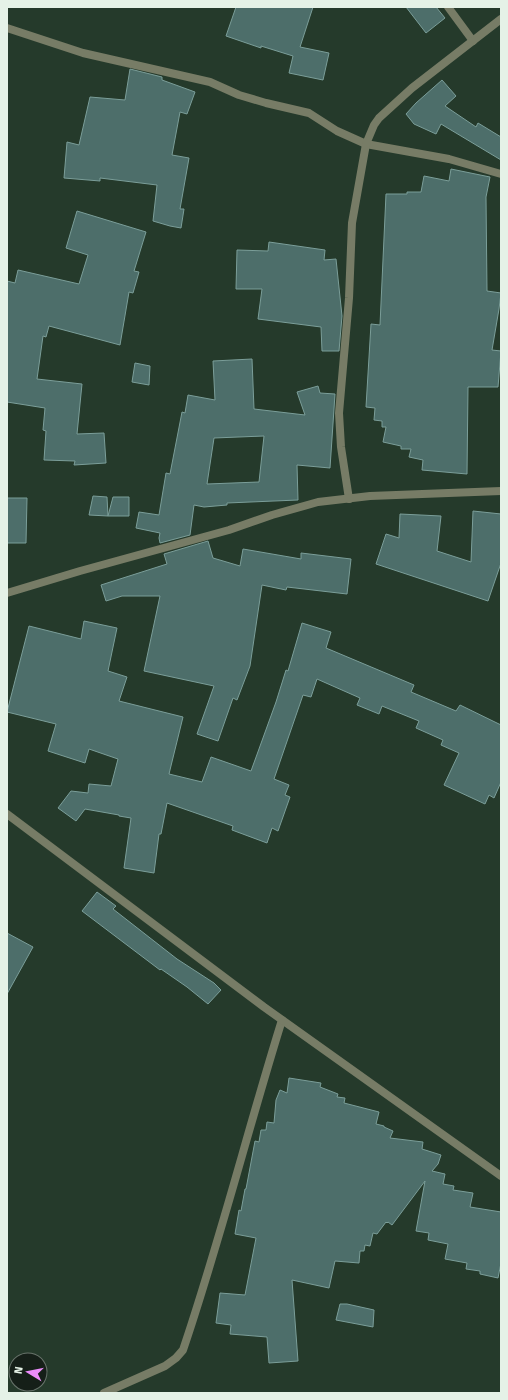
<svg xmlns="http://www.w3.org/2000/svg" width="508" height="1400" viewBox="0 0 508 1400" font-family="'Fira Sans',sans-serif">
<style>
.building{fill:#4d6e6a;stroke:#7b9e99;fill-rule:evenodd}
.lines{fill:none;stroke-linecap:round;stroke-linejoin:round}
.minor{stroke:#777c66;stroke-width:8}
.tertiary{stroke:#777c66;stroke-width:8}
</style>
<rect width="100%" height="100%" fill="#253a2b"/>
<g class="building">
<path d="M236 7H313L300 47 329 53 323 80 289 73 293 56 261 46V48L226 36Z"/>
<path d="M406 7H436L445 18 426 33Z"/>
<path d="M130 69 162 77V80L195 92 187 114 180 112 172 155 189 158 180 209H184L181 228 170 226 153 221 157 185 100 178V181L64 178 67 142 79 145 90 97 125 100Z"/>
<path d="M442 80 456 96 445 106 476 127 478 123 501 137V160L441 124 436 134 414 124 406 114 416 103Z"/>
<path d="M451 169 490 177 486 197 487 291 501 293 499 309 492 350 501 351 498 387H468L467 474 422 470 423 460 409 457 411 449H401V446L383 442 386 427H382V421L374 420 375 408 366 407 371 324 380 325 386 194H407V192H421L424 176 449 181Z"/>
<path d="M77 211 146 232 134 271 139 272 133 293 129 292 120 345 49 326 46 337 43 336 37 379 82 384 77 434 104 433 106 463 74 465 75 461 44 460 46 431 43 430 45 408 7 402V281L15 283 18 270 79 284 88 255 66 248Z"/>
<path d="M269 242 325 250 324 260 336 259 342 316 339 351H322L321 327 258 319 262 289H236L237 250 268 251Z"/>
<path d="M252 359 254 409 305 415 297 392 318 386 320 393 335 394 330 468 297 465 298 500 227 503V505L204 507 194 505 190 535 160 543 159 538 160 533 136 528 139 512 159 515 166 473 170 474 182 412 185 413 188 395 215 400 213 361ZM264 436 259 482 207 484 214 438Z"/>
<path d="M135 363 150 366 149 385 132 382Z"/>
<path d="M93 496 107 497 108 516 89 515Z"/>
<path d="M113 497H129V516H108Z"/>
<path d="M7 498H27L26 543H7Z"/>
<path d="M473 511 501 514V563L488 601 376 564 386 534 399 538 400 514 441 516 437 551 471 562Z"/>
<path d="M208 541 213 558 240 566 243 549 301 559V553L351 559 347 594 287 587 286 590 262 585 250 666 237 700 233 698 218 741 197 734 214 686 144 671 160 596H122L106 601 101 585 167 564 164 554Z"/>
<path d="M84 621 117 628 108 671 127 677 119 701 183 717 169 774 202 782 211 757 251 771 276 702 286 670 288 671 302 623 331 632 326 648 414 685 411 692 456 711 460 705 501 725V782L494 798 489 795 485 804 444 785 459 753 441 745 443 740 416 728 419 721 382 706 379 714 357 705 360 698 317 679 311 697 303 695 274 779 289 785 285 795 290 797 278 831 272 828 267 843 232 830 233 826 167 803 161 834H159L154 873 124 868 131 818 119 816V815L85 809 76 821 58 808 71 791 88 793 89 784 111 786 118 759 89 749 85 763 48 751 56 724 7 712 29 626 81 639Z"/>
<path d="M97 892 116 906 113 909 177 959 214 983 221 990 208 1004 187 987 161 969 160 970 82 911Z"/>
<path d="M7 933 33 947 7 994Z"/>
<path d="M289 1078 321 1083 320 1087 338 1094 337 1097 345 1098 344 1103 379 1112 376 1124 384 1126V1127L393 1131 390 1138 423 1142 422 1149 441 1155 438 1164 432 1171 445 1174 443 1184 454 1186 453 1190 473 1193 470 1207 501 1212V1263L498 1278 480 1274V1271L466 1269 467 1263 445 1259 448 1244 428 1240 429 1233 416 1231 425 1181 392 1225 388 1222 387 1223 386 1222 377 1234 373 1233 370 1246 365 1245 364 1251H360L359 1263 335 1261 329 1288 292 1280 298 1361 269 1363 267 1337 230 1334 231 1325 216 1323 220 1293 245 1295 256 1238 235 1234 239 1210 241 1211 245 1189H246L255 1141 259 1142 261 1130H266L267 1122 274 1123 276 1100 280 1090 287 1093Z"/>
<path d="M340 1304H347L374 1310 373 1327 336 1320Z"/>
</g>
<g class="lines">
<g class="minor">
<path d="M448 7 473 41"/>
<path d="M7 28 83 53 210 82 239 95 266 103 309 113 337 131 366 144 449 159 501 174"/>
<path d="M349 499 341 447 339 413 349 298 352 223 366 144 374 125 379 118 412 88 501 19"/>
<path d="M7 593 80 571 229 530 272 515 318 502 370 496 501 491"/>
<path d="M104 1393 165 1366 176 1358 183 1350C220 1241 248 1129 282 1020"/>
</g>
<path class="tertiary" d="M7 814 264 1007 501 1176"/>
</g>
<rect width="508" height="1400" fill="none" stroke="#e5f2e7" stroke-width="16"/>
<g transform="translate(28 1372) rotate(280)"><circle r="19" fill="#151f18" stroke="#68736b"/>
<path d="M0-3L7 15L0 10L-7 15Z" fill="#ec8cfb"/>
<text y="-6" font-size="11" font-weight="bold" text-anchor="middle" fill="#e5f2e7">N</text>
</g>
</svg>
